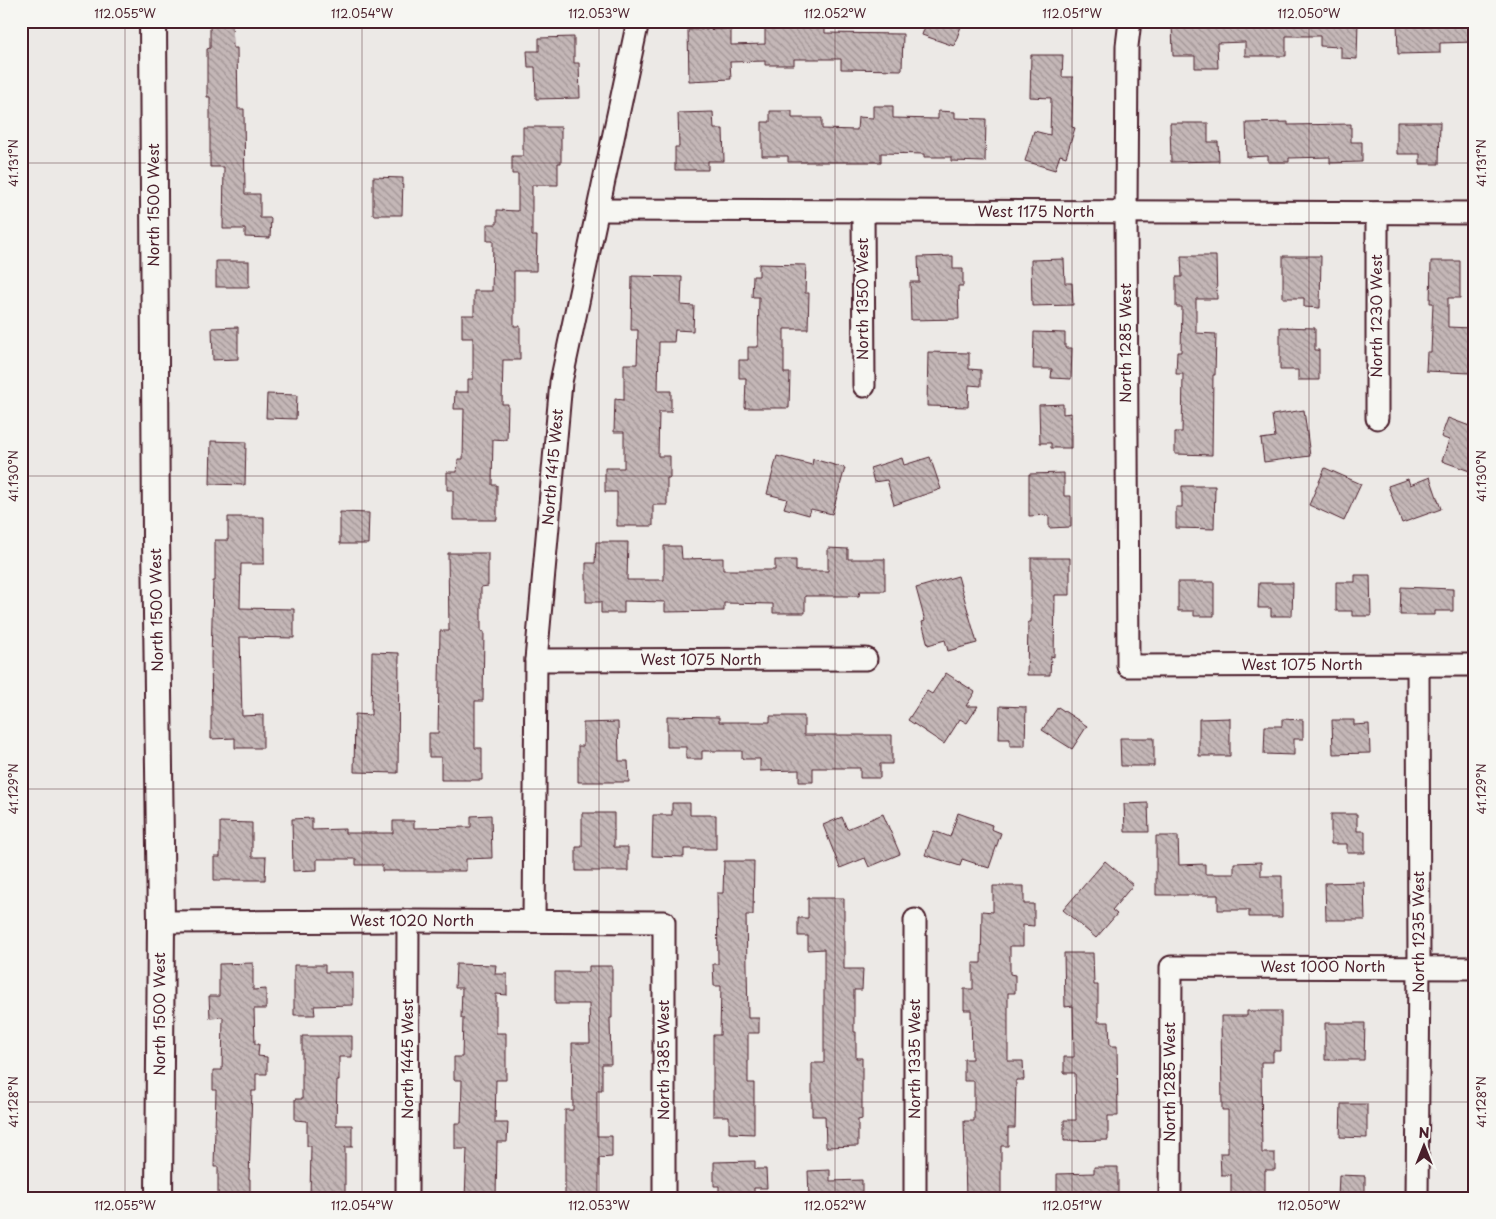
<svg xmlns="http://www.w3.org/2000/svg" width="1496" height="1219" viewBox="0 0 1496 1219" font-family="'Playpen Sans',sans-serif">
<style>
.building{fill:url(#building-back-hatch);stroke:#4a1f2b}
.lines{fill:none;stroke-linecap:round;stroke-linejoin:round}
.minor-casing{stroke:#4a1f2b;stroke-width:25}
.tertiary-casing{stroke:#4a1f2b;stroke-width:30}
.minor{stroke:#f6f6f2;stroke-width:21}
.tertiary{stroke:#f6f6f2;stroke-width:26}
.ticks{fill:none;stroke:#4a1f2b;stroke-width:1;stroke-opacity:0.45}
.labels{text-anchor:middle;stroke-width:4;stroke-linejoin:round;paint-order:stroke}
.street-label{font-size:15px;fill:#4a1f2b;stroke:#f6f6f2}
.neatline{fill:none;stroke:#4a1f2b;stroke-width:2}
.ticks-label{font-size:12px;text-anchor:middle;fill:#4a1f2b}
</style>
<defs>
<pattern id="building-back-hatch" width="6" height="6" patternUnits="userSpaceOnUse" patternTransform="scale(1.25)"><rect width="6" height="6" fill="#c4b7b7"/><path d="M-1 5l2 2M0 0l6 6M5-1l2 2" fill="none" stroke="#a19495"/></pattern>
</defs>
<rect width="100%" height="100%" fill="#ece9e6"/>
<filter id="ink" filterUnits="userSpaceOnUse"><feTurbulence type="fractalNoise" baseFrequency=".02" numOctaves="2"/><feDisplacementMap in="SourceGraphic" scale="10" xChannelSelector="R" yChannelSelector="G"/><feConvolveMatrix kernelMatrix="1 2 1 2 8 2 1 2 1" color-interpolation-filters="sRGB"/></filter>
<g filter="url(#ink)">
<g class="building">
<path d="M210 21H232L233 48H237L238 109H244L245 194H260V218H271L270 238 245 237V229H223L224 167H210V97H207V49L210 48Z"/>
<path d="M825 21V33L903 34 902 70 841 69V59H794V65H765V61L730 62 731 79 689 81 688 30 731 29V45L765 44V22Z"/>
<path d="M927 21H963L954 46 922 35Z"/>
<path d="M1197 21H1358L1357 59 1341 58V47L1320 46V36H1286V56H1245V42L1217 43 1218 68H1195V56H1173L1172 23Z"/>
<path d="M1397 21H1475V42L1440 43V53L1398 54Z"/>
<path d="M574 37V63H579L580 98 536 99 535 67H528L527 51H539V38Z"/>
<path d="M1031 55H1063L1062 77H1073L1072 127 1075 128 1066 157 1060 155 1055 170 1025 161 1034 131 1050 135 1051 98 1030 97Z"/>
<path d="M873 106H893V118L938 119V111L955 112V118L986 119 985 162 951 161V157H924V154L881 153V162H788V156H762V122H770V111H792V118H822V129L857 130 858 117 873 118Z"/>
<path d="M713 112 714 129H723L724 161H708V170H675V147H679L678 113Z"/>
<path d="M1288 122V125L1351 124V142H1362V162L1330 163V157L1289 158V162H1268V156L1247 157 1246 123Z"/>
<path d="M1397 122H1440L1439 164H1420V154H1397Z"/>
<path d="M1170 123H1208V142H1218L1219 161 1171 162Z"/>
<path d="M523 127H561V163H558V185H532V236H537L536 271H514V326H520V360H503L502 404H508L507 440 493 439 492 485H497V520H453V490H447V472H457L458 459H463L464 409H454L455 392H468V379H473V338H462V315H474V291H492L493 241H487V224H497V210L518 211V174H512V156H523Z"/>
<path d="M373 177 403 178 402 215H373Z"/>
<path d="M953 256V269H963V286H958L959 319 911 320 910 282H919L918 257Z"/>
<path d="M1181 256H1216L1217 299H1196V333L1216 334 1215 375H1213L1212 455 1175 454V432H1182L1183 374H1176L1177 352H1181L1182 307H1176V277H1182Z"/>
<path d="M1283 256H1321L1320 308 1304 307V298H1283Z"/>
<path d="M1064 259 1065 283H1072L1073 305 1032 306 1031 260Z"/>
<rect x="216" y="261" width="33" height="26"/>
<path d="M1431 261H1460V298H1448V327L1472 328 1470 373 1426 371 1427 352H1431L1433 303H1430Z"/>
<path d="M759 264 806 265 805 293H809L808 329H784V373H790L789 408H745L746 378H739V360H748V347H758L759 297H752L753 276H759Z"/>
<path d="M632 276 682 277 681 305 694 306 693 331 675 330 674 342H659L658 391H671V412H659L658 456H670V478H667V505H653V526H617V492H605V468H624V432H614L615 399 624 400V364H637L638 330H631Z"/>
<path d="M238 327V359L213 360 212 328Z"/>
<path d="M1280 327 1315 328V350H1319V380H1298V370H1280Z"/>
<path d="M1034 332 1065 333V348H1072L1071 379 1051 378 1052 369H1033Z"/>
<path d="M928 352 969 353V369L981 370V386L969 385 968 407 927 406Z"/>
<path d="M267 394 297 395 296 419 266 418Z"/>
<path d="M1063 404V414L1071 413V448H1051V443H1040L1039 405Z"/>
<path d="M1304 410 1310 456 1264 462 1261 439 1275 437 1272 415Z"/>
<path d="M1448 418 1475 428V473L1442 461 1449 440 1441 437Z"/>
<path d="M211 441 246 442 245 485 210 484Z"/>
<path d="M777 456 812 465 813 459 845 468 832 514 811 509 809 515 784 508 787 499 767 494Z"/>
<path d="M930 457 941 489 894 505 887 480 874 482 870 468 902 458 904 465Z"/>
<path d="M1325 468 1361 484 1344 521 1309 505Z"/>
<path d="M1064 473V496H1071V527L1049 528V515L1029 516V474Z"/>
<path d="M1430 477 1441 509 1402 523 1388 486 1408 479 1410 485Z"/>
<path d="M1182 486H1215L1214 529 1176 528V507H1182Z"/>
<path d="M340 512 369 513 368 544H340Z"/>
<path d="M228 517H264V564H241L240 608 294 609V638L240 637 242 716 263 715V748H235V738L211 739V716H212L211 659 213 581H215V540H228Z"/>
<path d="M596 542H628L627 580H664V546H681L682 559 723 558V570H775V560H796V571H828V548L848 549V559H885V591H860L859 596H805V613H773V604L724 603V611L665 612V602L624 601V613H601V602H586V563H595Z"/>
<path d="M448 553H488V586L481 587V631L484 632 483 701H475V748H482V780H441V757H429V733H438L440 631H449Z"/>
<path d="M1031 558H1070V595H1055L1054 657 1051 656 1050 675H1027L1028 622H1031Z"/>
<path d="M1355 575H1370L1371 616H1352V611H1336V582H1355Z"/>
<path d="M958 576 977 643 948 651 945 640 928 645 922 622 925 621 916 588Z"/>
<path d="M1178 582H1214V616H1194V611H1178Z"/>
<path d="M1259 583H1293L1292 616H1271V608H1258Z"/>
<path d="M1401 587 1453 589V611H1435V615H1400Z"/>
<path d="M372 652 399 653 398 773 354 772 355 714 371 715Z"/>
<path d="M946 673 975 692 966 706H978L967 723 960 719 944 744 908 720 927 691 932 694Z"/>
<path d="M1000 706 1026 707 1025 746H1010V739H999Z"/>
<path d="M1058 707 1087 726 1072 749 1042 730Z"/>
<path d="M667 716 719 717V722H770V716H804V735H892V764H880V778H860V768H813V782H799V770L760 771V759H742V751H702V759H686V747H667Z"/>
<path d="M1230 718V756H1199V719Z"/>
<path d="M1282 719 1303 720V739H1294V755L1264 754 1265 726H1282Z"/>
<path d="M1332 720H1354V725L1369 724 1370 753 1333 754Z"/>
<path d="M618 722 619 761H628L629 782H578V746H583V723Z"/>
<path d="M1120 738H1154V766H1121Z"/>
<path d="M672 803H690V815H716V849H684V857L652 856 653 815H672Z"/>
<path d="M1148 803 1149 832H1125L1124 804Z"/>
<path d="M582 813H614V847H628V871H576V847H582Z"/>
<path d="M958 813 992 825 991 829 1001 833 989 868 962 859 960 866 925 855 934 831 950 837Z"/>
<path d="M883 814 900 854 869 867 865 858 840 868 823 825 842 817 847 829Z"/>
<path d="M1331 814H1357V831H1365V853H1347V844H1331Z"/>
<path d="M491 815 492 858 466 859V871H382V865H356V859H317V870L293 871 292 819 312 818V830L345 829V833H393V821H414V828L471 827V816Z"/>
<path d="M220 822 252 823V857H266L265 880H214V857H220Z"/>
<path d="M1156 836H1178L1179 865 1205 864V874H1234V863L1261 862V876H1282V917H1249V910H1218V895H1156Z"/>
<path d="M724 861H754L753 915H746L748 1018H759V1033H748V1083H754V1134L729 1133V1116H713V1035H720L721 986H714L713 964H718L717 893H723Z"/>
<path d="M1105 861 1133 885 1112 910 1117 914 1096 938 1063 910Z"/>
<path d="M1364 882 1365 920H1326L1325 883Z"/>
<path d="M993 886H1024V904H1034V926L1023 925V946H1010V974L1015 975V993H1008V1061H1023L1024 1080H1016L1015 1128H1008V1146H1001V1198H966L964 1121H974V1081H964V1059H972L971 1010H964V989H973V963H981L982 911 993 912Z"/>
<path d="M808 898H844V969H863L862 990H854V1032H856V1058H862V1119L858 1120V1146L826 1147 825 1116H812V1063H824V949L808 950V936H798V918H808Z"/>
<path d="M1064 953H1093L1094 985H1098V1022H1109L1110 1046H1117L1118 1116H1108V1140L1064 1141V1120H1076L1075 1073H1064V1057H1074L1073 1006 1065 1007Z"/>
<path d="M253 963V990L266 989V1009H254L255 1044H259L258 1056 267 1057V1074H256V1091H252L249 1179H250V1198H218V1167H214L216 1090H213V1070H222L223 1017 210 1018 209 996H219V964Z"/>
<path d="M456 964 496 965 495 974H507V995L496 994V1033H506V1080H496L495 1123H508L507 1142H497L496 1198H465L467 1149H455V1123H461L462 1080H454V1057H462L463 1018H461L462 988H455Z"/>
<path d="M294 965H325V972H353V1005L314 1006 315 1015H294Z"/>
<path d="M589 966H612V1018H610L611 1064H602V1090H597V1136H612V1157L599 1158V1198H565V1110H573L572 1043H590L589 1004H555V972H589Z"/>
<path d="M1247 1011H1281V1051H1273V1062H1261L1262 1153H1275V1170H1265V1198H1231V1175H1221L1220 1153H1228V1110H1222L1221 1016H1247Z"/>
<path d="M1325 1023H1365L1364 1060H1325Z"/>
<path d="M302 1036H352V1057H339V1081H337L336 1125H352V1147H345V1198H310L311 1146H307V1121L295 1120V1099H302Z"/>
<path d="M1341 1104H1367V1138L1340 1137Z"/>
<path d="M755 1161V1169H766L767 1188H754V1198H719V1186H714V1162Z"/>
<path d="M1094 1167H1118V1198H1057V1174L1094 1173Z"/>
<path d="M830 1170V1181L862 1180V1198H809L808 1171Z"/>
<path d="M1339 1175 1365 1176V1198H1338Z"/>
</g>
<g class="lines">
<g class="minor-casing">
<g id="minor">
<path d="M1130 21 1127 46 1126 212 1128 666 1475 665"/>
<path d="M598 210 1475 213"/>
<path d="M863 211 864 386"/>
<path d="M1377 418V213"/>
<path d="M536 660 866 659"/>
<path d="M534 921 536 660 561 382 638 21"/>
<path d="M161 922 408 921 664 922V1198"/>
<path d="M407 1198 408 921"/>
<path d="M915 1198V920"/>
<path d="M1170 1198 1171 967 1475 968"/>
<path d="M1417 1198 1419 967 1418 665"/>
</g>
</g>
<g class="tertiary-casing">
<path id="tertiary" d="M153 21 156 536 161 922 159 1198"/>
</g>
<use href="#minor" class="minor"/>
<use href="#tertiary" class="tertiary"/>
</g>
</g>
<path class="ticks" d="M125 21V1198M362 21V1198M599 21V1198M835 21V1198M1072 21V1198M1309 21V1198M21 163H1475M21 476H1475M21 789H1475M21 1102H1475"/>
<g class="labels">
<g class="street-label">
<text transform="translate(154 205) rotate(-90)" y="5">North 1500 West</text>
<text x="1036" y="217">West 1175 North</text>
<text transform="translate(863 299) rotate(-90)" y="5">North 1350 West</text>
<text transform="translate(1377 316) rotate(-90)" y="5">North 1230 West</text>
<text transform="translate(1126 343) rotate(-90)" y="5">North 1285 West</text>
<text transform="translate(553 467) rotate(-85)" y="5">North 1415 West</text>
<text transform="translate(157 610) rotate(-91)" y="5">North 1500 West</text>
<text x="701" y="665">West 1075 North</text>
<text x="1302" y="670">West 1075 North</text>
<text x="412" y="926">West 1020 North</text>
<text transform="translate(1419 932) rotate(-90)" y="5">North 1235 West</text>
<text x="1323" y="972">West 1000 North</text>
<text transform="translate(160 1014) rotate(-90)" y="5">North 1500 West</text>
<text transform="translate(408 1059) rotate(-90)" y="5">North 1445 West</text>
<text transform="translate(915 1059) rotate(-90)" y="5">North 1335 West</text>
<text transform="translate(664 1060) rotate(-90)" y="5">North 1385 West</text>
<text transform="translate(1170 1082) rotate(-90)" y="5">North 1285 West</text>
</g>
</g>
<rect width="1496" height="1219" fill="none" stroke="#f6f6f2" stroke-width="55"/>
<g transform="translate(1424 1146)" stroke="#f6f6f2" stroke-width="4" paint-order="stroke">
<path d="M0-4L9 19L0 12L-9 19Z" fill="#4a1f2b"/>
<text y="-8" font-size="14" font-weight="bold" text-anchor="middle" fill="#4a1f2b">N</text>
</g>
<rect x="28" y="28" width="1440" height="1164" class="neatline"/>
<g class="ticks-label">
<text x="125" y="18">112.055°W</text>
<text x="362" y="18">112.054°W</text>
<text x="599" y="18">112.053°W</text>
<text x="835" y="18">112.052°W</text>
<text x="1072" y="18">112.051°W</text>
<text x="1309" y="18">112.050°W</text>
<text transform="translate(14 163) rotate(-90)" y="4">41.131°N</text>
<text transform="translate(1482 163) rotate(-90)" y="4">41.131°N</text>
<text transform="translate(14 476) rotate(-90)" y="4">41.130°N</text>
<text transform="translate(1482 476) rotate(-90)" y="4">41.130°N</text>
<text transform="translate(14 789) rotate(-90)" y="4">41.129°N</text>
<text transform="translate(1482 789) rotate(-90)" y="4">41.129°N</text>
<text transform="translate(14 1102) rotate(-90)" y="4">41.128°N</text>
<text transform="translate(1482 1102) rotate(-90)" y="4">41.128°N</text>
<text x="125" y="1210">112.055°W</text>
<text x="362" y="1210">112.054°W</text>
<text x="599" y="1210">112.053°W</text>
<text x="835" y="1210">112.052°W</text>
<text x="1072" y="1210">112.051°W</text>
<text x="1309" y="1210">112.050°W</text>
</g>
</svg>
